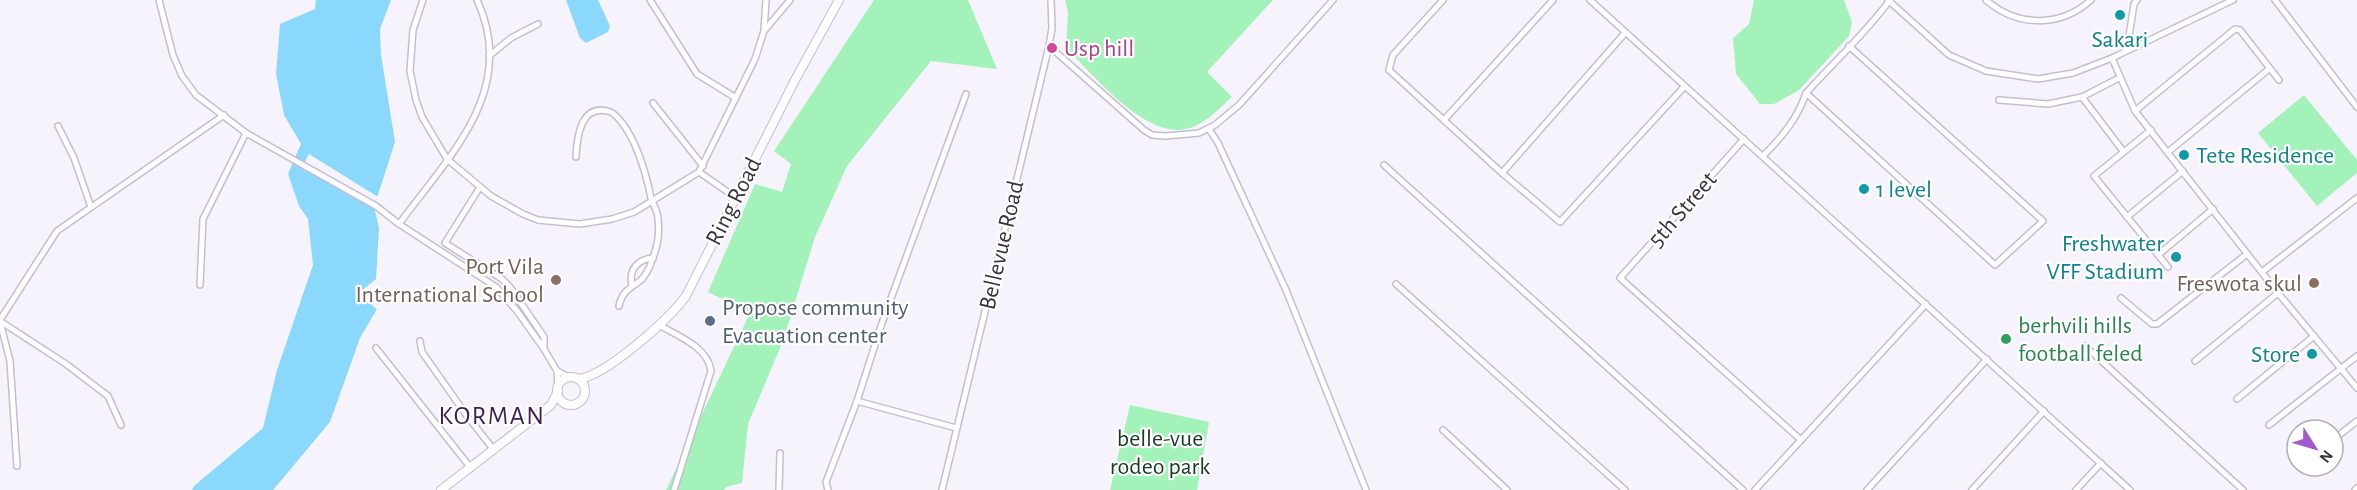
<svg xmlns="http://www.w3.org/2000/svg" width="2357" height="490" viewBox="0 0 2357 490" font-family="'Alegreya Sans',sans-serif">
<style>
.green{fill:#a3f2ba}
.water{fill:#8ad8fc}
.pier{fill:#f7f3fc}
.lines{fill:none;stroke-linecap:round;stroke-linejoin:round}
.street-casing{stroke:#c6bdd2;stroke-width:8}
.secondary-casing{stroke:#c6bdd2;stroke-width:10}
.street{stroke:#fff;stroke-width:5}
.secondary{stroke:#fff;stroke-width:8}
.culture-dot{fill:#0f9aa8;stroke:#fff;stroke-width:2}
.hotel-dot{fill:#d1479c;stroke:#fff;stroke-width:2}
.education-dot{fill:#8d6e63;stroke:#fff;stroke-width:2}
.service-dot{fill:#5c6f8a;stroke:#fff;stroke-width:2}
.leisure-dot{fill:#2e9e5b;stroke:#fff;stroke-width:2}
.labels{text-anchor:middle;stroke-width:4.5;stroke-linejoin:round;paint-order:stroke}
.culture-label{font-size:24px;fill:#0d838f;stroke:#fff;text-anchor:start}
.hotel-label{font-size:24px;fill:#b23c85;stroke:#fff;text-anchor:start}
.street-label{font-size:24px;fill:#36333b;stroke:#fff}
.education-label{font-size:24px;fill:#785e54;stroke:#fff;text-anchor:end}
.service-label{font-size:24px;fill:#4e5e75;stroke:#fff;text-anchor:start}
.leisure-label{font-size:24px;fill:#27864d;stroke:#fff;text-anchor:start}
.park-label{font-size:24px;fill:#173a23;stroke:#fff}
.neighbourhood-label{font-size:26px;letter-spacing:1.5px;fill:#401d54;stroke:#fff}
</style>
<rect width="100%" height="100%" fill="#f7f3fc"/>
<g class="green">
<path d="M874 0H968L997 69 931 61 847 166 815 237 783 341 748 424 742 483 726 487 724 490H666L750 313 708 292 755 184 782 192 791 164 774 151Z"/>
<path d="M1065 0H1273L1207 72 1232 97C1219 109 1207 122 1190 128 1147 142 1094 75 1066 48L1068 13Z"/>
<path d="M1754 0H1844L1852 22 1849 36 1799 90 1774 104H1760L1736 74 1733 38 1749 24Z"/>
<path d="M2304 95 2357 160V173L2317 206 2258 133Z"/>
<path d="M1130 405 1209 422 1197 490H1110Z"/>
</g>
<g class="water">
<path d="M316 0H391L380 29 381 55 395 142 374 207 379 228 376 279 358 294 377 309 360 338 330 422 273 490H192L194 486 263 428 277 370 313 265 308 219 299 206 288 174 301 144 284 115 276 74 280 24 315 9Z"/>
<path d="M566 0H598L610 26 608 32 586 43 580 38Z"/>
</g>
<path class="pier" d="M309 154 378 197 371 207 303 165Z"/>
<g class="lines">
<g class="street-casing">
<g id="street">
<path d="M159 0 173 55 182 76 196 95 246 133 376 206 399 224 496 287 517 311 544 349 557 371 558 386"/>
<path d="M423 0 413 30 410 71 416 100 422 117 447 159 491 196 523 214 538 220 580 224 612 219 634 212 699 172 755 59 764 31 766 0"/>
<path d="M650 0 697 74 736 98"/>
<path d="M1443 0 1393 55 1389 70 1502 173 1560 222 1684 87"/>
<path d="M1590 0 2130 490"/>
<path d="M1888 0 1949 55 1986 71 2038 79 2073 73 2112 58 2233 0"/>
<path d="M1986 0C2017 27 2060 28 2091 0"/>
<path d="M2275 0 2357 107"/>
<path d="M764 31 790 0"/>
<path d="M1049 46 1144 130 1152 135 1166 136 1199 133 1215 125 1239 105 1333 0"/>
<path d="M1849 46 2043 221 1995 265 1806 93C1834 62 1865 34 1890 0"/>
<path d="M2127 49 2134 4 2137 0"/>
<path d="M489 56 511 38 538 24"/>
<path d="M2112 58 2135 111 2278 293 2357 388"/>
<path d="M2119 78 2082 97 2123 151"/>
<path d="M1999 100 2048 104 2082 97"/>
<path d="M653 103 703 166"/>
<path d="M2135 111 2235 29 2240 30 2279 80"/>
<path d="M1444 120 1553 0"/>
<path d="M58 126 74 158 91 207"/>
<path d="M1209 129 1218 143 1286 290 1366 490"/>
<path d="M2151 130 2094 176 2168 267"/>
<path d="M1744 139 1620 278 1801 440"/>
<path d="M2168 152 2269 69"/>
<path d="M1763 156C1782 137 1798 118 1806 93"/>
<path d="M576 157C577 136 581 102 611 112 633 127 646 172 651 198 653 205 658 211 658 219 660 234 658 246 652 260 650 268 644 279 637 283 627 290 622 293 619 306"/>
<path d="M1384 165 1743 490"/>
<path d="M699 172 735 197"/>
<path d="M1502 173 1625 33"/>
<path d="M480 187 445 243 502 279 510 287 544 337V349"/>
<path d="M2127 217 2183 171"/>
<path d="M399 224C449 156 519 90 477 0"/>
<path d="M2158 255 2213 209"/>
<path d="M2262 272 2357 198"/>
<path d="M1396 284 1625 490"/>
<path d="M200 285 203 219 246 133"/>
<path d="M632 285C628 269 639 259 653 258"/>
<path d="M2121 298 2152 324H2157L2247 254"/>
<path d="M0 320 57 231 224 115"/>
<path d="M0 321 66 364 108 396 121 425"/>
<path d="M0 322 10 361 17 466"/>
<path d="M659 325C678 336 708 347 711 371L674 490"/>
<path d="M420 341 422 352 467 416 494 450"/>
<path d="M2085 346 2243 490"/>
<path d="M376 348 470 467"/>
<path d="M2195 361 2278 293"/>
<path d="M557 371 569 377"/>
<path d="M2237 399 2314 336"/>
<path d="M857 401 956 428"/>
<path d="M2269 425 2357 356"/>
<path d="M1443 430 1507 490"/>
<path d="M2333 440 2357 421"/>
<path d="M779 490 780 453"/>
<path d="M828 490 826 482 857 401 882 323 966 94"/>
<path d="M942 490 1049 46 1052 28 1051 0"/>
<path d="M1755 490 1926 304"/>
<path d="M1867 490 1987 359"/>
<path d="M1972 490 2044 411"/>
<path d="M2076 490 2101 463"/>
<path d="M2355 490 2357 488"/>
</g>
</g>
<g class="secondary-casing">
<g id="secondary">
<circle cx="571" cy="391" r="14"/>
<path d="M579 379C607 375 669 319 686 296L795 80 839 0"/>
<path d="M441 490 551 405 558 391"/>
</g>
</g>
<use href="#street" class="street"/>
<use href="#secondary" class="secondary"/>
</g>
<g class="culture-dot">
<circle cx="2120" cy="15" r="6"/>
<circle cx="2184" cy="155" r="6"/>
<circle cx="1864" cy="189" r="6"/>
<circle cx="2176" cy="257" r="6"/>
<circle cx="2312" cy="354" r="6"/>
</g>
<circle class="hotel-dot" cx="1052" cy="48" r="6"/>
<g class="education-dot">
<circle cx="556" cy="280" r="6"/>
<circle cx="2314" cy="283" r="6"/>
</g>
<circle class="service-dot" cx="710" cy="321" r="6"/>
<circle class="leisure-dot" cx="2006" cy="339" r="6"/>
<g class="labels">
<g class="culture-label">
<text x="2120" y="47" text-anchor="middle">Sakari</text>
<text x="2196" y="163">Tete Residence</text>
<text x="1876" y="197">1 level</text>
<text x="2164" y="251" text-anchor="end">Freshwater<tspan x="2164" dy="28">VFF Stadium</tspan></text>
<text x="2300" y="362" text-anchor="end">Store</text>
</g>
<g class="hotel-label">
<text x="1064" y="56">Usp hill</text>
</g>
<g class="street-label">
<text transform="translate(733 201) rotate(-63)" y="8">Ring Road</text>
<text transform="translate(1682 209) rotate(-49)" y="8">5th Street</text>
<text transform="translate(1001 245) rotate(-77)" y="8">Bellevue Road</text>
</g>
<g class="education-label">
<text x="544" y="274">Port Vila<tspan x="544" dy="28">International School</tspan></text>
<text x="2302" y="291">Freswota skul</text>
</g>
<g class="service-label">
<text x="722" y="315">Propose community<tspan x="722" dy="28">Evacuation center</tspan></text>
</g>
<g class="leisure-label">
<text x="2018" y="333">berhvili hills<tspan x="2018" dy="28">football feled</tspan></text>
</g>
<g class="park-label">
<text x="1160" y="446">belle-vue<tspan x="1160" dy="28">rodeo park</tspan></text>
</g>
<g class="neighbourhood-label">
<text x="492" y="424">KORMAN</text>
</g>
</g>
<g transform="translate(2315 448) rotate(127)"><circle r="28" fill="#ffffff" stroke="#afadb1" stroke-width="1.5"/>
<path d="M0-4.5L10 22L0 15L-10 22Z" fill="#a259cc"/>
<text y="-9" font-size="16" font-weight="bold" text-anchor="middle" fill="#36333b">N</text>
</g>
</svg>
